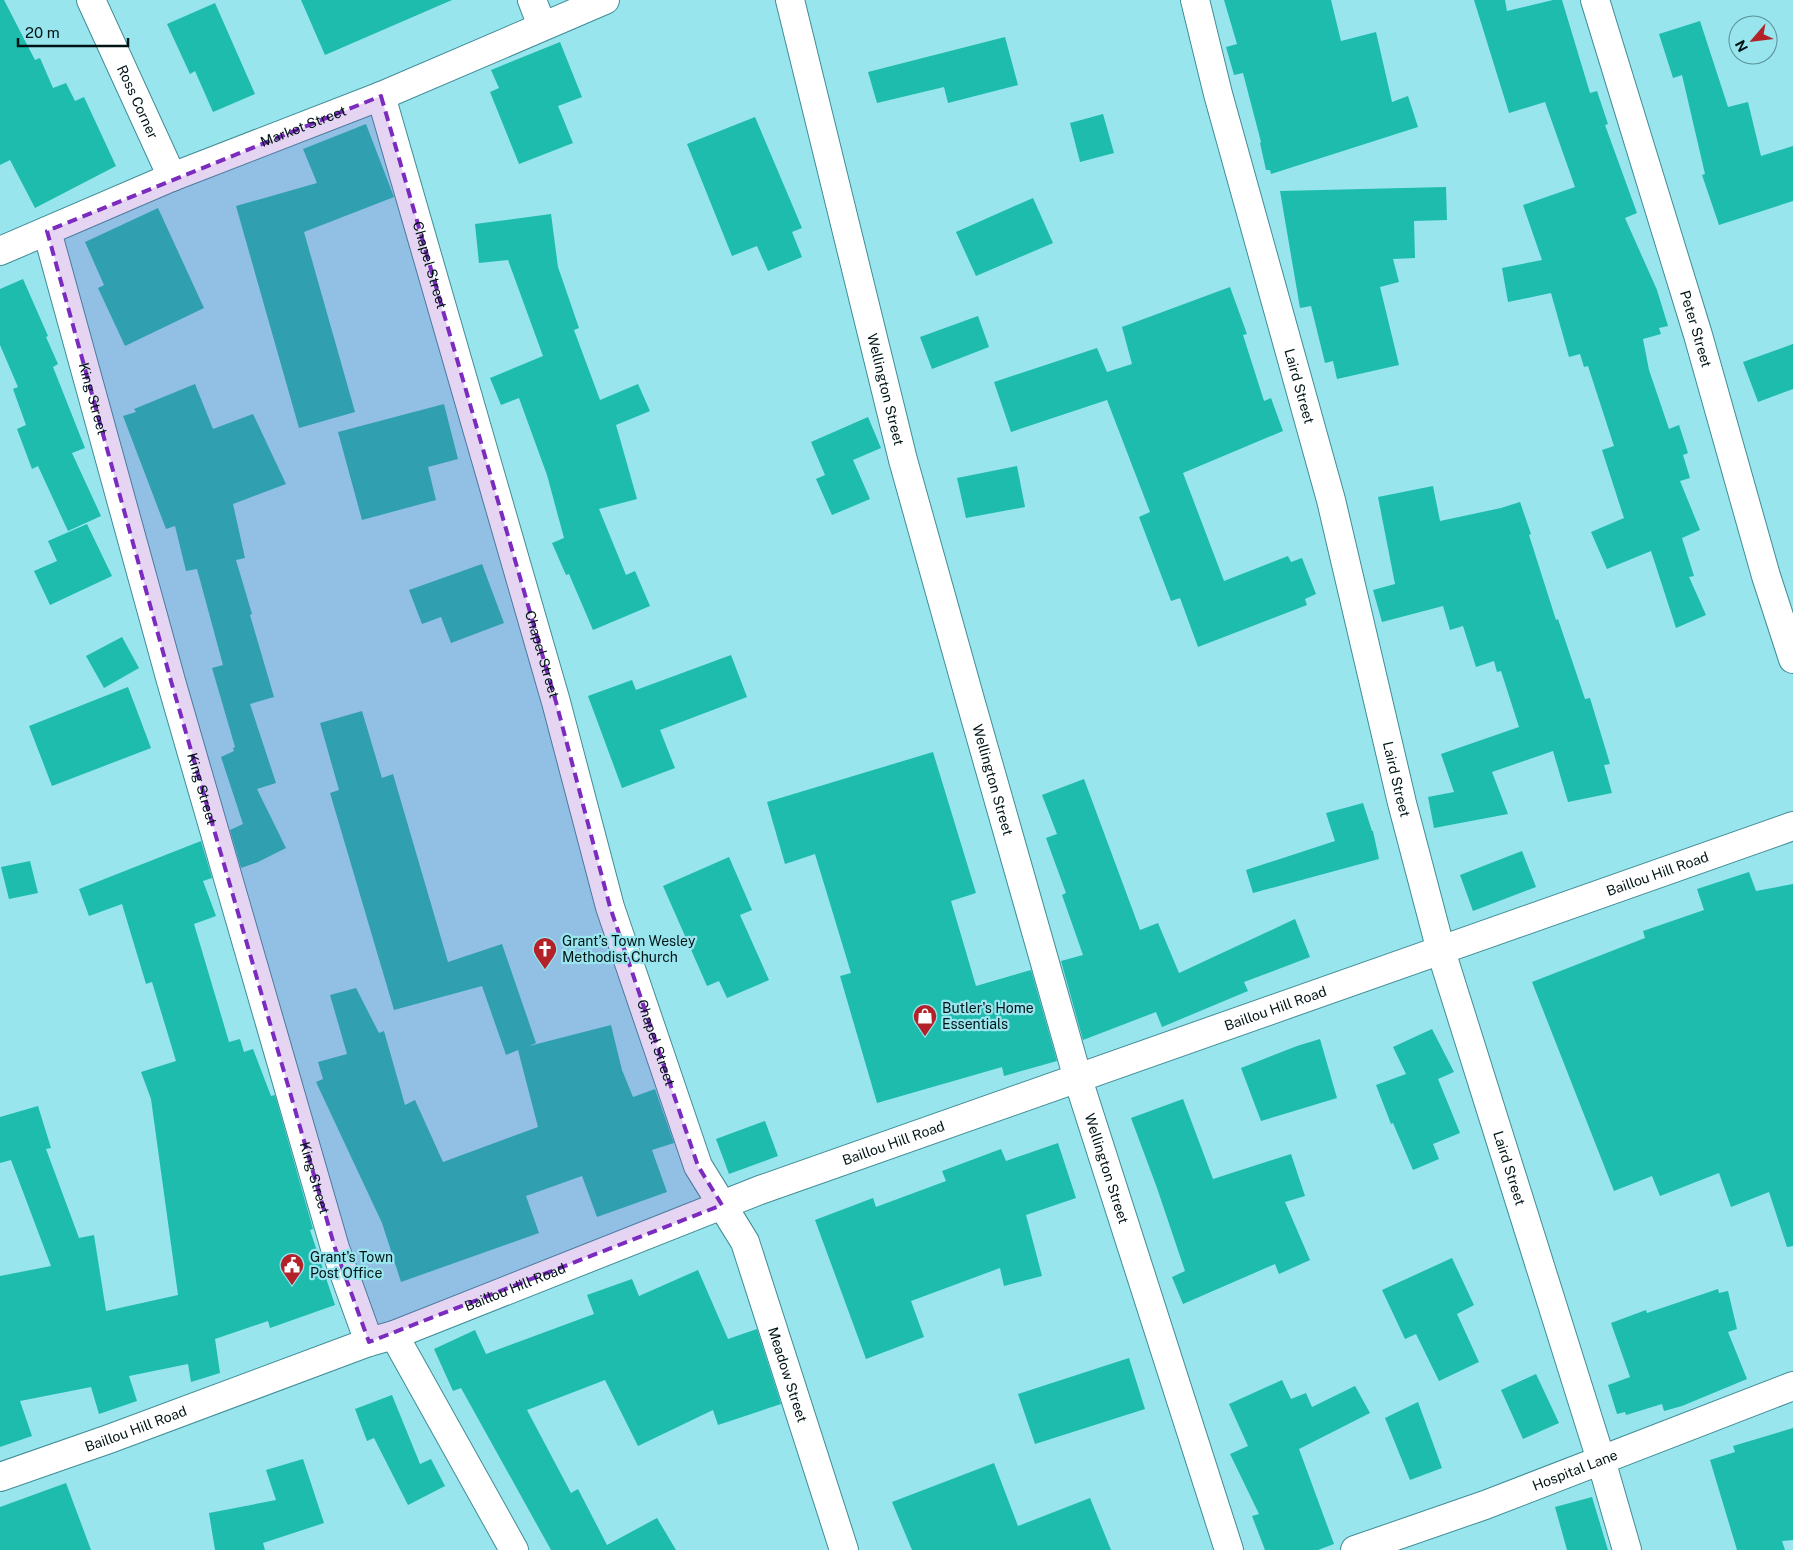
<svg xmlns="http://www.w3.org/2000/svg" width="1793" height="1550" viewBox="0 0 1793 1550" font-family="'Public Sans',sans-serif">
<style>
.building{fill:#1dbcad}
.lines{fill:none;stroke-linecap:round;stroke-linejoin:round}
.minor-casing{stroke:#408d96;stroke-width:30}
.major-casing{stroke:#408d96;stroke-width:30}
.minor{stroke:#fff;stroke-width:28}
.major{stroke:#fff;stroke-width:28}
.marked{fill:#7b2cbf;fill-opacity:0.2;stroke:#7b2cbf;stroke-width:4;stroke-dasharray:10 6;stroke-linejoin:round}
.labels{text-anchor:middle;stroke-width:4.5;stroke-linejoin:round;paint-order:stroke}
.street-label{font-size:14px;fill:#001416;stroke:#98e5ee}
.poi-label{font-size:14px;fill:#001416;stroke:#98e5ee;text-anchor:start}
</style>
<rect width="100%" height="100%" fill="#98e5ee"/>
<g class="building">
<path d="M0 0H4L35 60 40 58 53 88 66 83 75 101 84 97 116 166 35 208 10 160 0 165Z"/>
<path d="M301 0H452L325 55Z"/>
<path d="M1224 0H1331L1341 41 1376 32 1392 102 1408 96 1418 127 1271 174 1270 170H1266L1260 143 1261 142 1243 73 1234 75 1226 47 1237 44Z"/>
<path d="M1474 0H1505L1507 11 1553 0H1562L1590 93 1597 91 1608 124 1605 125 1637 213 1625 218 1657 290 1668 326 1659 328 1661 334 1643 339 1649 370 1669 429 1679 425 1688 453 1683 455 1690 478 1680 481 1700 530 1682 538 1694 576 1689 577 1706 615 1676 628 1651 551 1607 569 1591 532 1624 518 1602 450 1614 446 1588 366 1584 367 1580 354 1569 357 1551 293 1508 302 1502 268 1542 260 1523 205 1575 187 1545 102 1509 113Z"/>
<path d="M215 3 255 94 213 112 195 71 190 74 167 24Z"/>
<path d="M1700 21 1728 107 1748 102 1761 156 1793 146V201L1719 225 1702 175 1705 174 1682 75 1673 78 1659 34Z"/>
<path d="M1005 37 1018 85 948 103 944 87 877 103 868 72Z"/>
<path d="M560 42 582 97 558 106 573 143 519 164 490 92 499 88 491 70Z"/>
<path d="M1103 114 1114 153 1080 162 1070 123Z"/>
<path d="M755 117 802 228 792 232 802 257 768 271 757 246 732 256 687 144Z"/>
<path d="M366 124 394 197 304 232 355 412 299 428 236 206 317 183 303 149Z"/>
<path d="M1446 187 1447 220 1414 221 1415 258 1393 259 1399 282 1380 287 1399 365 1337 379 1333 361 1325 363 1311 306 1300 308 1280 191Z"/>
<path d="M1033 198 1053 243 976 276 956 232Z"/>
<path d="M158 208 204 308 125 346 98 288 104 285 85 242Z"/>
<path d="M551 214 558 267 579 328 574 330 600 400 638 384 650 411 616 425 637 499 599 509 626 575 635 571 650 606 593 630 569 574 566 575 552 543 564 538 547 475 519 398 501 405 490 378 543 356 508 260 479 263 475 224Z"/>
<path d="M23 279 48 336 46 337 58 364 53 367 85 448 72 453 101 516 68 531 38 466 32 469 17 429 26 425 13 389 18 387 0 345V289Z"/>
<path d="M1230 287 1247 334 1243 335 1264 401 1271 398 1283 431 1183 473 1224 581 1288 556 1291 562 1302 558 1316 594 1305 599 1307 605 1198 647 1180 598 1171 601 1139 517 1150 512 1107 400 1011 432 994 382 1097 348 1107 372 1132 364 1122 327Z"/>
<path d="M978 316 989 347 932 369 920 337Z"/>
<path d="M1793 344V389L1758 402 1743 362Z"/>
<path d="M195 384 213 429 253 414 286 484 233 504 245 558 236 560 252 614 250 615 274 697 250 704 276 783 257 789 286 848 258 862 241 868 230 830 243 824 221 757 234 751 233 748 235 747 212 668 223 665 197 569 186 571 175 526 166 529 123 416 136 412 134 409Z"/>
<path d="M444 404 458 459 428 467 436 500 362 520 338 432Z"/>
<path d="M868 417 881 448 853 460 870 499 832 515 816 479 825 475 811 442Z"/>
<path d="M1017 466 1025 507 966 518 957 478Z"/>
<path d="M1433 486 1440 521 1501 508 1520 502 1531 534 1529 535 1556 620 1558 619 1585 699 1590 698 1610 764 1604 765 1612 793 1568 802 1553 751 1492 772 1508 814 1434 828 1428 797 1454 792 1441 754 1519 727 1501 671 1497 672 1494 661 1476 667 1463 626 1450 630 1443 606 1382 622 1373 590 1395 584 1378 497Z"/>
<path d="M87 524 112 576 50 605 34 571 57 561 48 541Z"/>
<path d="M482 564 504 623 451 643 441 617 422 624 409 590Z"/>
<path d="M122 637 139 668 104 688 86 656Z"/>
<path d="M731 655 747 697 660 730 675 768 622 788 588 696 632 680 636 690Z"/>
<path d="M128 687 151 748 52 786 29 726Z"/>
<path d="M362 711 382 778 393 774 448 962 502 944 536 1043 529 1046 611 1025 622 1070 633 1097 655 1089 674 1143 652 1150 667 1192 597 1217 582 1176 526 1196 539 1233 401 1282 382 1223 316 1082 323 1079 318 1062 347 1054 330 995 356 988 379 1033 384 1031 405 1105 415 1100 443 1162 538 1127 518 1050 506 1055 482 986 394 1010 330 793 339 790 320 723Z"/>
<path d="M933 752 976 893 951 901 976 986 1031 970 1057 1061 1004 1076 1002 1067 877 1103 840 976 851 973 815 854 785 864 767 802Z"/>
<path d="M1084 779 1140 930 1158 923 1179 973 1295 919 1310 957 1244 982 1248 991 1162 1027 1156 1012 1083 1040 1061 961 1083 955 1062 895 1066 893 1046 838 1057 834 1042 795Z"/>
<path d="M1363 803 1372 831H1373L1379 859 1253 893 1246 870 1335 841 1326 813Z"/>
<path d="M201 841 212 878 203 881 216 916 194 924 229 1042 240 1039 244 1052 253 1049 271 1096 275 1095 313 1229 310 1230 335 1305 270 1328 268 1321 215 1339 220 1373 191 1382 188 1364 129 1376 137 1401 99 1414 91 1387 20 1401 32 1436 0 1447V1276L51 1266 11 1160 0 1163V1117L38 1106 51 1148 46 1149 79 1238 94 1235 106 1311 178 1295 151 1099 141 1072 176 1061 152 982 146 984 122 904 89 916 79 889Z"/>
<path d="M1522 851 1536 887 1473 911 1460 875Z"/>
<path d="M729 857 752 910 740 915 769 980 727 998 719 981 707 986 663 886Z"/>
<path d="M30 861 38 893 9 899 1 867Z"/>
<path d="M1749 872 1756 891 1793 884V1246L1787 1247 1769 1192 1731 1207 1719 1173 1660 1196 1652 1176 1614 1191 1532 982 1645 938 1643 931 1704 910 1697 889Z"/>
<path d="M1432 1029 1454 1072 1438 1079 1460 1133 1433 1144 1439 1159 1413 1170 1393 1123 1391 1124 1376 1085 1406 1074 1393 1047Z"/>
<path d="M1320 1039 1337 1098 1261 1121 1241 1068 1297 1046Z"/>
<path d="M1183 1099 1213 1179 1291 1154 1305 1196 1285 1202 1310 1260 1279 1274 1275 1264 1183 1304 1172 1277 1185 1271 1157 1188 1131 1118Z"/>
<path d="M765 1121 778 1156 729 1174 716 1139Z"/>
<path d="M1058 1143 1076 1198 1026 1215 1042 1276 1004 1286 1000 1268 911 1301 924 1337 866 1359 815 1220 873 1198 876 1207 946 1181 942 1171 1001 1149 1006 1161Z"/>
<path d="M1452 1258 1474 1305 1457 1314 1479 1362 1439 1381 1416 1334 1405 1339 1382 1290Z"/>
<path d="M698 1270 728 1339 757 1329 781 1404 718 1425 713 1410 638 1446 605 1380 527 1410 571 1493 578 1489 607 1545 657 1518 676 1550H551L461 1388 453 1391 434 1349 475 1330 486 1354 594 1314 587 1295 632 1279 639 1296Z"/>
<path d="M1718 1289 1719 1293 1728 1291 1737 1329 1728 1332 1747 1379 1682 1406 1664 1411 1662 1404 1626 1415 1625 1412 1617 1414 1608 1385 1630 1377 1611 1323 1646 1310 1647 1313Z"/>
<path d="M1129 1358 1145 1409 1035 1444 1018 1394Z"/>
<path d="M1536 1374 1559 1423 1523 1439 1501 1390Z"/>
<path d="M1282 1380 1291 1399 1306 1393 1312 1407 1355 1386 1370 1413 1299 1449 1334 1544 1318 1550H1265L1252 1516 1259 1514 1230 1454 1248 1446 1229 1404Z"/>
<path d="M392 1395 420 1464 431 1459 445 1486 408 1505 374 1438 367 1441 355 1409Z"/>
<path d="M1418 1402 1442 1468 1410 1480 1385 1418Z"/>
<path d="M1793 1428V1540L1782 1541 1785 1550H1737L1710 1460 1735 1452 1733 1446Z"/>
<path d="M303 1459 324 1523 263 1543 265 1550H215L209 1513 276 1500 266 1470Z"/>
<path d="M994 1463 1018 1526 1090 1498 1111 1550H912L892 1502Z"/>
<path d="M66 1483 91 1550H0V1507Z"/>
<path d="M1592 1497 1608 1550H1567L1555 1507Z"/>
</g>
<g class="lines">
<g class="minor-casing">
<g id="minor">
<path id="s1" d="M91 0 172 177"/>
<path d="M532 0 542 26"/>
<path id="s2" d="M790 0 903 460 971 703 1078 1079 1229 1550"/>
<path id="s3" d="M1195 0 1218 94 1331 500 1402 803 1441 951 1601 1460 1627 1550"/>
<path id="s4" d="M1595 0 1698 335 1766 576 1793 659"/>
<path id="s5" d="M381 96 556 702 610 907 698 1166 745 1242 844 1550"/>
<path id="s6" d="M47 231 171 681 335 1248 369 1342"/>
<path d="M394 1335 514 1550"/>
<path id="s7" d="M1355 1550 1485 1505 1793 1386"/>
</g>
</g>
<g class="major-casing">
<g id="major">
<path id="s8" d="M0 251 172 177 381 96 605 0"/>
<path id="s9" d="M0 1477 109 1439 369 1342 394 1335 760 1190 1793 826"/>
</g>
</g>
<use href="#minor" class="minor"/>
<use href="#major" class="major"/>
</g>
<path class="marked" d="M381 96 556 702 610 907 698 1166 722 1205 369 1342 335 1248 171 681 47 231Z"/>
<defs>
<g id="church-pin" transform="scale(1.25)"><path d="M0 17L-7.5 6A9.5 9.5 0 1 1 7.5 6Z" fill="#b32129" stroke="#98e5ee"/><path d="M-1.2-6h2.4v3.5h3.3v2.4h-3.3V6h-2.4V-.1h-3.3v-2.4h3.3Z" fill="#fff"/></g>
<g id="shop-pin" transform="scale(1.25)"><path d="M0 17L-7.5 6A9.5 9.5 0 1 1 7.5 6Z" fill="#b32129" stroke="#98e5ee"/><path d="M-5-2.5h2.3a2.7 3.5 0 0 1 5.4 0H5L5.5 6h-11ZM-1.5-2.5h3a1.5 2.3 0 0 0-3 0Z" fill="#fff"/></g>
<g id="civic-pin" transform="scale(1.25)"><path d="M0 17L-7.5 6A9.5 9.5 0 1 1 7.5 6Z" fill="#b32129" stroke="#98e5ee"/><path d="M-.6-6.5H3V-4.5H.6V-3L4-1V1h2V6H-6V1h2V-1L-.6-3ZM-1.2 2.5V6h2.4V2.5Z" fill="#fff"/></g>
</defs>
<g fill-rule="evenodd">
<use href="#church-pin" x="545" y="949"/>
<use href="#shop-pin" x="925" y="1016"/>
<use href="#civic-pin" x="292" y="1265"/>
</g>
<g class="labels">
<g class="street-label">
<text dy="5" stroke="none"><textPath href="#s1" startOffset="112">Ross Corner</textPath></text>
<text dy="5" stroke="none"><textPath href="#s8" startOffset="328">Market Street</textPath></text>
<text dy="5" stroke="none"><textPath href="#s5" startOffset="176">Chapel Street</textPath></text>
<text dy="5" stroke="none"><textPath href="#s4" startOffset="344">Peter Street</textPath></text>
<text dy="5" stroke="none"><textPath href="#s3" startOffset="400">Laird Street</textPath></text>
<text dy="5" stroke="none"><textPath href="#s2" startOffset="401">Wellington Street</textPath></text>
<text dy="5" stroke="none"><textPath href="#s6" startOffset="174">King Street</textPath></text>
<text dy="5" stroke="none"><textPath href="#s5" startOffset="581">Chapel Street</textPath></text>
<text dy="5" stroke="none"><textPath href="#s3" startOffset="805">Laird Street</textPath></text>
<text dy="5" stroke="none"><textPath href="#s2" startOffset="806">Wellington Street</textPath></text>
<text dy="5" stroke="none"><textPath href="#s6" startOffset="579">King Street</textPath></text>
<text dy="5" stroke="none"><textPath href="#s9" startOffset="1764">Baillou Hill Road</textPath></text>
<text dy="5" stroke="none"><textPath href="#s9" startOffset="1359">Baillou Hill Road</textPath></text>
<text dy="5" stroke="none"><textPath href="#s5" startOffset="986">Chapel Street</textPath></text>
<text dy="5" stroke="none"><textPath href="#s9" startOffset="954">Baillou Hill Road</textPath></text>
<text dy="5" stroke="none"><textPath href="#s2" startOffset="1211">Wellington Street</textPath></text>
<text dy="5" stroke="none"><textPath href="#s3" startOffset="1210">Laird Street</textPath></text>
<text dy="5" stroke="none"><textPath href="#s6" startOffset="984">King Street</textPath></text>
<text dy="5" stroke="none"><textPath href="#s9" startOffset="549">Baillou Hill Road</textPath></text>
<text dy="5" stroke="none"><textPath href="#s5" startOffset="1345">Meadow Street</textPath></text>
<text dy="5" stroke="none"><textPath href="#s9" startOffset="144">Baillou Hill Road</textPath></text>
<text dy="5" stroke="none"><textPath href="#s7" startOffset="234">Hospital Lane</textPath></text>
</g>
<g class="poi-label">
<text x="562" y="946">Grant’s Town Wesley<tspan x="562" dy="16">Methodist Church</tspan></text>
<text x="942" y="1013">Butler's Home<tspan x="942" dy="16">Essentials</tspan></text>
<text x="310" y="1262">Grant's Town<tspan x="310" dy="16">Post Office</tspan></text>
</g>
</g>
<g transform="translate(1753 40) rotate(242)"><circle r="24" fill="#98e5ee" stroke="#5b9198"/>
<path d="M0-4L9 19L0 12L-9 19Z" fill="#b32129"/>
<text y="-8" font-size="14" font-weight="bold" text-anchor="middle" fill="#001416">N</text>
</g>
<path d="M18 38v8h110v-8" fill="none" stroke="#001416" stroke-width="2.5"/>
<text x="25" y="38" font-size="15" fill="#001416" stroke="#98e5ee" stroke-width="4" paint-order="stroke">20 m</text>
</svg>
